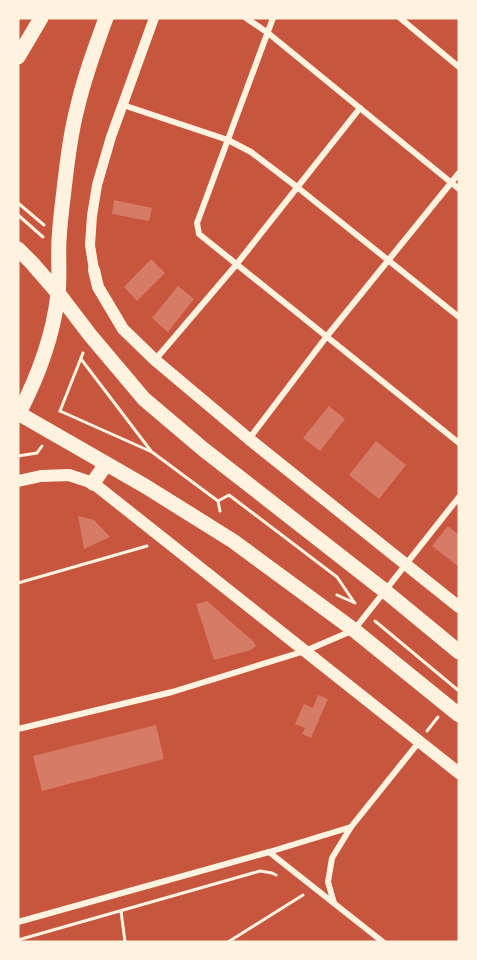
<svg xmlns="http://www.w3.org/2000/svg" width="477" height="960" viewBox="0 0 477 960" font-family="'Open Sans',sans-serif">
<style>
.building{fill:#d67c66}
.lines{fill:none;stroke-linecap:round;stroke-linejoin:round}
.path{stroke:#fff3e0;stroke-width:3}
.minor{stroke:#fff3e0;stroke-width:6}
.tertiary{stroke:#fff3e0;stroke-width:10}
.secondary{stroke:#fff3e0;stroke-width:12}
.primary{stroke:#fff3e0;stroke-width:15}
</style>
<rect width="100%" height="100%" fill="#c8553d"/>
<g class="building">
<path d="M114 200 152 208 149 221 112 214Z"/>
<path d="M151 259 165 273 137 301 124 287Z"/>
<path d="M178 286 194 299 168 332 152 318Z"/>
<path d="M329 406 345 419 320 451 303 438Z"/>
<path d="M376 441 406 465 379 499 349 475Z"/>
<path d="M78 516 94 520 110 537 84 549Z"/>
<path d="M448 526 459 535V567L432 546Z"/>
<path d="M207 601 253 641 256 646 251 650 214 660 196 604Z"/>
<path d="M318 695 328 699 311 738 302 734 305 728 295 724 304 704 313 708Z"/>
<path d="M156 725 164 759 42 791 33 756Z"/>
</g>
<g class="lines">
<g class="path">
<path d="M18 203 44 225"/>
<path d="M18 215 43 237"/>
<path d="M81 359 151 451"/>
<path d="M60 411 152 452 218 501 220 511"/>
<path d="M60 411 83 353"/>
<path d="M18 456 37 453 42 446"/>
<path d="M218 501 229 495 337 577 354 602"/>
<path d="M18 583 147 546"/>
<path d="M337 595 355 603"/>
<path d="M375 621 459 691"/>
<path d="M427 731 438 717"/>
<path d="M121 911 125 942"/>
<path d="M18 940 260 871 272 873 276 875"/>
<path d="M228 942 303 895"/>
</g>
<g class="minor">
<path d="M246 18 268 33 459 189"/>
<path d="M273 18 197 223 199 234 459 443"/>
<path d="M400 18 459 67"/>
<path d="M123 105 228 140 251 152 297 187 459 317"/>
<path d="M155 360 236 265 360 108"/>
<path d="M249 439 327 336 459 173"/>
<path d="M18 729 172 692 305 651 354 630 459 497"/>
<path d="M269 852 383 942"/>
<path d="M334 903 328 882 332 858 351 827"/>
<path d="M18 922 269 852 351 827 419 742"/>
</g>
<path class="tertiary" d="M94 270 90 245 92 216 97 185 111 137 154 18"/>
<g class="secondary">
<path d="M94 270 98 287 123 329 155 360 249 439 459 607"/>
<path d="M18 481 41 476 69 475 93 483 459 773"/>
</g>
<g class="primary">
<path d="M18 57 41 18"/>
<path d="M18 249 32 263 58 293 90 335 144 399 203 449 385 591 459 652"/>
<path d="M18 413 145 486 233 541 354 630 459 715"/>
<path d="M18 415C38 377 53 337 58 294 60 276 58 258 59 240 60 223 62 206 64 190 67 163 70 135 77 109 84 78 95 48 106 18"/>
<path d="M93 483 106 464"/>
</g>
</g>
<rect width="477" height="960" fill="none" stroke="#fff3e0" stroke-width="39"/>
</svg>
